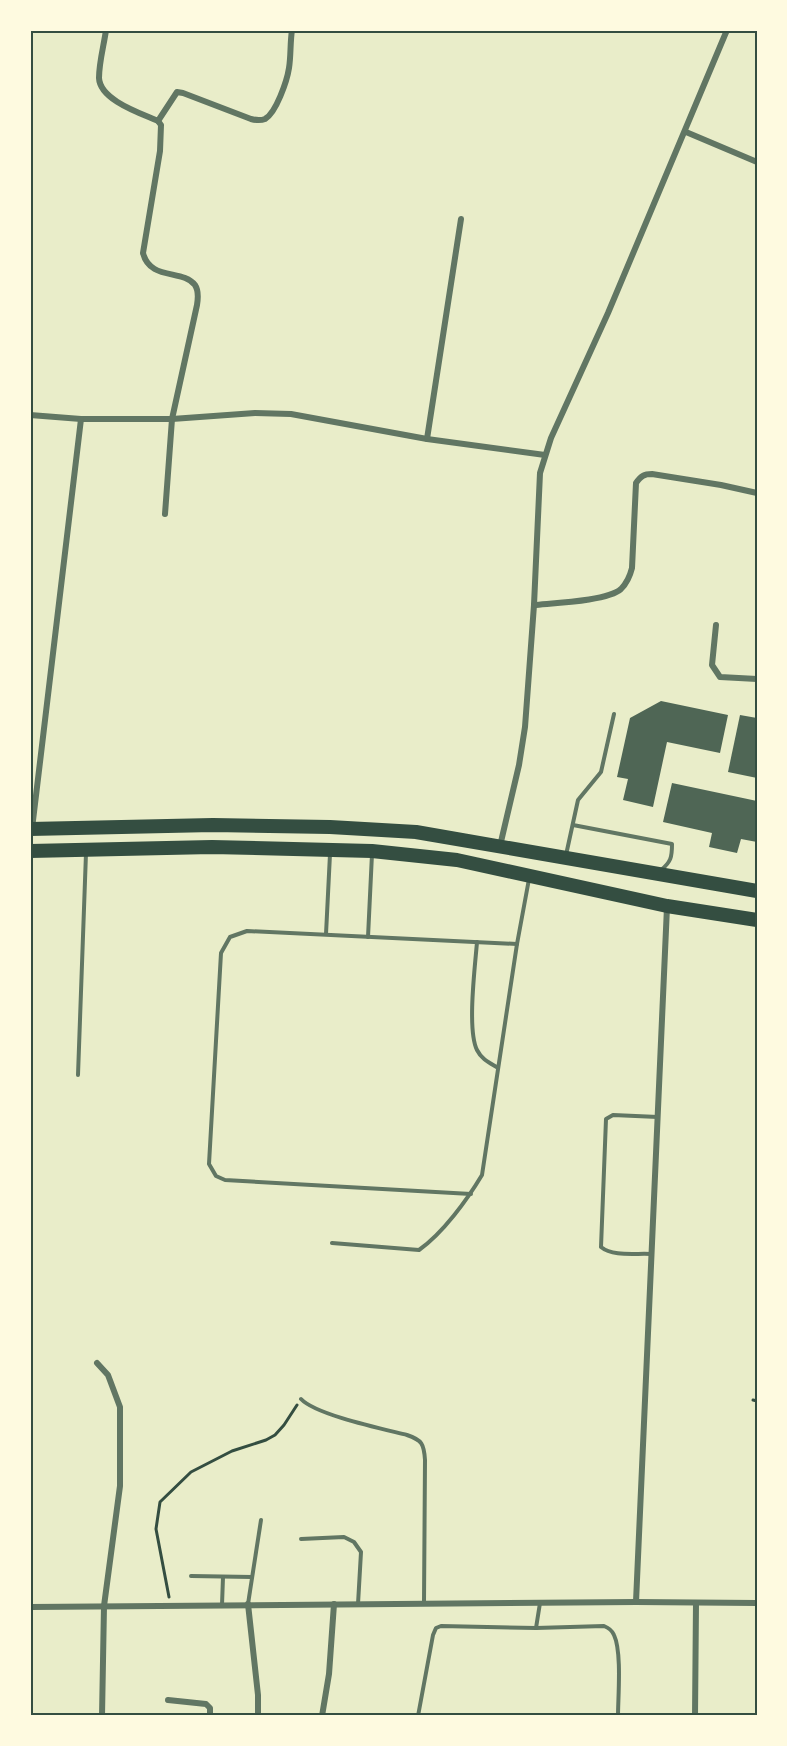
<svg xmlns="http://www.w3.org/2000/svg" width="787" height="1746" viewBox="0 0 787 1746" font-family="'Playfair Display',serif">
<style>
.building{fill:#4f6655}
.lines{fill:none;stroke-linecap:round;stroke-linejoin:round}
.path{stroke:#344e41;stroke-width:3}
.service{stroke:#617663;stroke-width:4}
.minor{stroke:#617663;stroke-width:6}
.trunk{stroke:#344e41;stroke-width:14}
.neatline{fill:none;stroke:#344e41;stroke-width:2}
</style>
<rect width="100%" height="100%" fill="#e9edc9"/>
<g class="building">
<path d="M661 701 728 715 720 753 667 742 653 807 623 800 628 779 617 777 630 718Z"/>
<path d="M740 715 757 718V778L728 772Z"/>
<path d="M672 783 757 801V842L741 839 737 853 709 847 712 833 663 822Z"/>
</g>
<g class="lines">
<g class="path">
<path d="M753 1400 757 1401"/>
<path d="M169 1597 156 1529 160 1502 191 1472 232 1451 266 1440 275 1435 284 1425 297 1405"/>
</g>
<g class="service">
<path d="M573 825 672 844C672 857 671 862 661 870"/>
<path d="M566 855 578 800 601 772 614 714"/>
<path d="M326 934 330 854"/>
<path d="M368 937 372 854"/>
<path d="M477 942C475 967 467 1030 477 1050 482 1060 490 1063 498 1068"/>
<path d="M78 1075 86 853"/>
<path d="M471 1194 225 1180 216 1176 209 1164 221 953 230 937 247 931 517 944"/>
<path d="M332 1243 419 1250C443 1233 467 1200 482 1175L517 944 529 879"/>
<path d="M651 1254C636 1253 613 1257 601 1247L606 1119 613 1115 658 1117"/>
<path d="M301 1399C316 1415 383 1429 407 1435 422 1440 424 1444 425 1460L424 1603"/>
<path d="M301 1539 344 1537 354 1542 361 1552 358 1604"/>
<path d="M191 1576 252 1577"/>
<path d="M248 1604 261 1520"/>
<path d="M222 1605 223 1577"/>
<path d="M536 1628 540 1603"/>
<path d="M418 1716 433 1635 436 1628 441 1626 536 1628 604 1626C609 1628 612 1630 614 1635 622 1652 618 1697 618 1716"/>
</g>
<g class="minor">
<path d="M106 30C104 45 99 62 99 78 100 100 140 113 158 121L161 125 160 151 143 253C150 281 183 269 195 285 199 291 198 299 197 305L172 419 165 514"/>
<path d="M158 121 177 92 183 93 251 119C255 120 260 121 265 119 276 113 287 81 289 68 291 56 290 43 292 30"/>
<path d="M686 132 757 162"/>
<path d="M30 415 81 419H172L255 413 291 414 427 439 545 455"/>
<path d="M427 439 461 219"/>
<path d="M534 605C553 603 608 601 621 589 627 583 630 576 632 568L636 483C641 476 644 474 652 474L721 485 757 493"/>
<path d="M716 625 712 665 720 677 757 679"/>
<path d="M32 829 81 419"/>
<path d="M500 846 519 765 525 727 534 605 540 473 551 438 608 313 727 30"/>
<path d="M97 1363 108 1375 120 1407V1486L104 1606 102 1716"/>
<path d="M636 1602 667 907"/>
<path d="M248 1604 258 1695V1716"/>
<path d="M30 1607 636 1602 757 1603"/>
<path d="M168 1700 206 1704 210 1708V1716"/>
<path d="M322 1716 329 1674 334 1604"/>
<path d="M695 1716 696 1603"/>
</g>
<g class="trunk">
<path d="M30 829 213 825 330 827 416 832 757 891"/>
<path d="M30 851 212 847 372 851 457 860 667 906 757 920"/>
</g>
</g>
<rect width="787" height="1746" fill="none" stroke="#fefae0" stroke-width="63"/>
<rect x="32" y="32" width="724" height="1682" class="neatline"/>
</svg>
